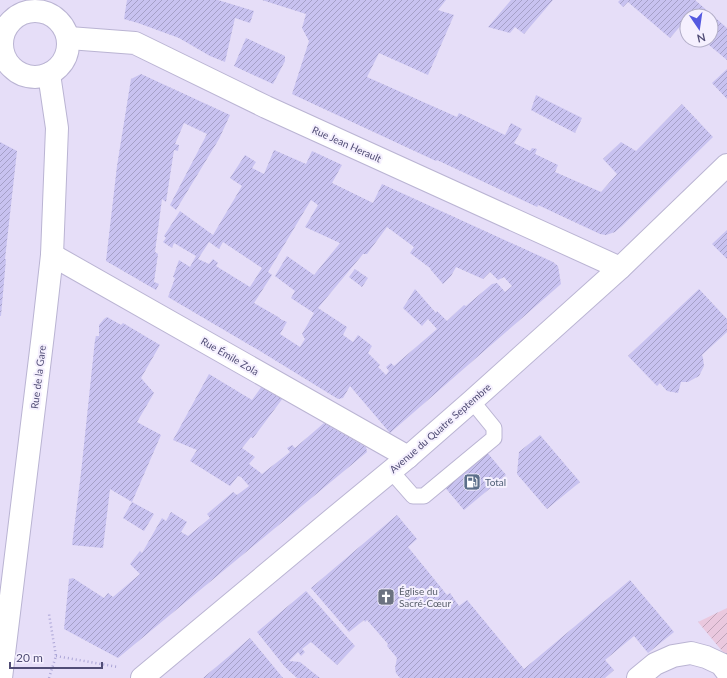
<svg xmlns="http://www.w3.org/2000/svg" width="727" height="678" viewBox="0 0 727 678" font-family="Lato,sans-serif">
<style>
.residential{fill:#e6def8;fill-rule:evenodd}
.garden{fill:url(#garden-furrows)}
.building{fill:url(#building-hatch);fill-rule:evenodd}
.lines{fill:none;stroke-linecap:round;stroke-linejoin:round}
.service-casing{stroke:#bab4d3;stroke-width:17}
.minor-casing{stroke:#bab4d3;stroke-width:24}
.tertiary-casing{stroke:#bab4d3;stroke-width:24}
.path{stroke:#aba5d6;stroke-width:2.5;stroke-dasharray:1 3;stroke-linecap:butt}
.service{stroke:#fff;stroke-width:15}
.minor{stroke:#fff;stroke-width:22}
.tertiary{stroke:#fff;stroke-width:22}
.labels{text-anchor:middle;stroke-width:4;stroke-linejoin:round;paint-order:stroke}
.street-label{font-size:10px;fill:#514d76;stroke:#f5f0fe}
.service-label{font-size:10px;fill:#4e5e75;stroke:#f5f0fe;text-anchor:start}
.worship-label{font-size:10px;fill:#5b616d;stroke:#f5f0fe;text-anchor:start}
</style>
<defs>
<pattern id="garden-furrows" width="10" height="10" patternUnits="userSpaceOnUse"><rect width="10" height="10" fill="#eac8de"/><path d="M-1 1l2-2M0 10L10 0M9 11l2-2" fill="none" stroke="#c0a5b9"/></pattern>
<pattern id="building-hatch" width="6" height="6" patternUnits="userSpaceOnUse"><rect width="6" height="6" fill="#c8c2f0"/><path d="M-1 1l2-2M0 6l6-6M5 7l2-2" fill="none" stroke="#a5a0c7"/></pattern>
</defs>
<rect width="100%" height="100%" fill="#f0e9fc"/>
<path class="residential" d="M0 0H727V678H0ZM687 16H711V40H687Z"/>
<path class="garden" d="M727 608V657L698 622Z"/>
<g class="building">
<path d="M127 0H218L254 11 250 23 235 18 225 62 210 56 179 38 138 23 124 19Z"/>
<path d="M262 0H446L438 10 454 15 428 75 379 53 367 77 457 117 459 113 505 135 511 123 522 129 514 143 530 151 532 148 537 149 535 154 558 165 555 172 601 192 617 174 603 159 621 142 636 151 682 104 713 137 622 226 615 232 606 235 600 234 538 205 537 207 437 160 436 161 292 94 309 41 302 28 306 14Z"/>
<path d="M511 0H553L524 34 515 27 510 33 488 27Z"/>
<path d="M620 0H695L727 28V60L703 40H711V16H687V26L683 23 670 38 628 2 623 7 618 2Z"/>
<path d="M246 38 285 56V61L273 84 234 66Z"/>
<path d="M727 69V99L712 83Z"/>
<path d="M141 74 230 115 219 139 176 210 170 205 207 134 184 123 175 144 179 145 178 151 174 150 166 202 162 199 155 252 158 254 154 282 159 284 156 290 106 261 117 166 131 79Z"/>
<path d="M536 95 582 118 575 133 531 110Z"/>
<path d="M0 142 17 151 5 259H6L1 316H0Z"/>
<path d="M274 150 306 164 312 151 342 165 332 183 373 203 382 184 553 262 558 266 561 284 390 433 350 386 343 398 338 399 260 351 168 297 175 278 173 277 179 260 190 267 196 256 174 243 172 248 163 242 166 238 164 236 180 211 213 235 242 186 230 178 245 155 256 162 252 168 264 174ZM311 200 318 205 305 227 340 243 314 275 287 256 275 276 295 291 291 298 314 313 302 334 305 339 300 347 280 334 287 322 280 319V318L254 303 272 275 268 272ZM387 227 414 247 410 253 430 268 431 270 443 284 451 276 456 267 483 279 490 272 498 280 504 277 512 286 505 292 497 283 492 284 466 306 464 305 447 321 437 311 436 313 415 289 403 308 422 326 428 319 437 329 394 366 391 363 386 367 389 371 386 375 378 367 380 365 368 353 372 346 358 335 353 342 343 335 347 327 318 308 363 254H367ZM209 242 219 249 223 242 262 268 250 287 216 266 218 263 213 259 209 264 198 259Z"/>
<path d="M727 230V259L712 244Z"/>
<path d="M355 269 368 278 362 287 349 277Z"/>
<path d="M699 289 727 319V332L702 355 703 358 704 366 699 376 688 382H681L678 393 667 391 660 383 657 386 628 356Z"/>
<path d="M107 317 121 325 123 323 160 345 141 378 154 393 137 422 161 435 132 502 110 489 103 548 72 545 81 473 95 340 96 336H99V325L104 319Z"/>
<path d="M209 374 252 400 262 386 283 398 253 438 251 437 242 448 255 457 249 464 262 474 290 452 287 448 292 445 295 448 324 423 366 447 367 452 118 658 64 629 69 579 73 578 104 598 108 593 113 597 140 574 130 564 140 551 142 553 162 518 166 521 171 512 187 522 181 532 188 536 210 518 207 514 233 492 237 495 249 486 241 477 238 476 230 486 190 461 197 450 173 440Z"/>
<path d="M540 435 580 482 547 509 517 474 519 452Z"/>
<path d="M485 450 506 475 464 510 443 485Z"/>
<path d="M132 502 154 514 144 531 123 518Z"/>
<path d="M397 515 417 539 408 547 447 595 450 593 459 606 467 600 524 669 630 580 674 632 648 653 634 636 605 660 614 670 605 678H400L396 673 395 668 397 658 387 646 388 644 367 620 365 622 364 620 349 632 311 588Z"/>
<path d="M306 591 355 646 337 665 311 642 302 649 305 652 301 656 298 652 289 661 300 662 320 678H297L285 667 257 632Z"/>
<path d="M250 638 283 678H203L228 657Z"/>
</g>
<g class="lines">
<g class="service-casing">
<path id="service" d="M391 471 413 496H424L494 438V428L472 401"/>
</g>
<g class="minor-casing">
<g id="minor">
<path d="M69 38 135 43 266 107 620 268"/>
<path d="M52 255 408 457"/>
<path d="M638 678 655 664 673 656 691 653 706 657 721 664 727 672"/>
</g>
</g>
<g class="tertiary-casing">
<g id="tertiary">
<circle cx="35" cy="44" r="33"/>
<path d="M1 678 43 334 52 255 57 128 49 74"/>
<path d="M142 678 334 518 408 457 472 401 620 268 727 165"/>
</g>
</g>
<g class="path">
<path d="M56 656 118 667"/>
<path d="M49 678 56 656 49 614"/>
</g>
<use href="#service" class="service"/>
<use href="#minor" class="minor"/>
<use href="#tertiary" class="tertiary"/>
</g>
<defs>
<g id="fuel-square" transform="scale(0.9)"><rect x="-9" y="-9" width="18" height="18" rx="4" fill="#5c6f8a" stroke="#f5f0fe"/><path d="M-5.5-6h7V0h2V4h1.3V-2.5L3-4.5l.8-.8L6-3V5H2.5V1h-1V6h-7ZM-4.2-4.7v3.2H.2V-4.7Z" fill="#fff"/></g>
<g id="church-square" transform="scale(0.9)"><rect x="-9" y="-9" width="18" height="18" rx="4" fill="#6b7280" stroke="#f5f0fe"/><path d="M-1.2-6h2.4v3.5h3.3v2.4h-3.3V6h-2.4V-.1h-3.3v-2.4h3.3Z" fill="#fff"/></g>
</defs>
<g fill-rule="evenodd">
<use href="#fuel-square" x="472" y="482"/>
<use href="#church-square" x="386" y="597"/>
</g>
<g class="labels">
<g class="street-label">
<text transform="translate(347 144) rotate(24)" y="4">Rue Jean Herault</text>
<text transform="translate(230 356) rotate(30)" y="4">Rue Émile Zola</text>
<text transform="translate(38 377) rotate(-83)" y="4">Rue de la Gare</text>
<text transform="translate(440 428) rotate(-41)" y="4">Avenue du Quatre Septembre</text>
</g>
<g class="service-label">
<text x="485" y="486">Total</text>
</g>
<g class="worship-label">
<text x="399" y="595">Église du<tspan x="399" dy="12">Sacré-Cœur</tspan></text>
</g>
</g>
<g transform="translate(699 28) rotate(167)"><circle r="19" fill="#f5f0fe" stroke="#b3afc8"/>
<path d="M0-3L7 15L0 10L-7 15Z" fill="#5459e0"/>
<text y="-6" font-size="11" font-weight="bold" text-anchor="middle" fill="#514d76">N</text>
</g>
<path d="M10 662v6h92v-6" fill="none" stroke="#514d76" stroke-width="2"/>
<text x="16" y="662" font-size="12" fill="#514d76" stroke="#f5f0fe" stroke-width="3" paint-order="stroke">20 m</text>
</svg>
